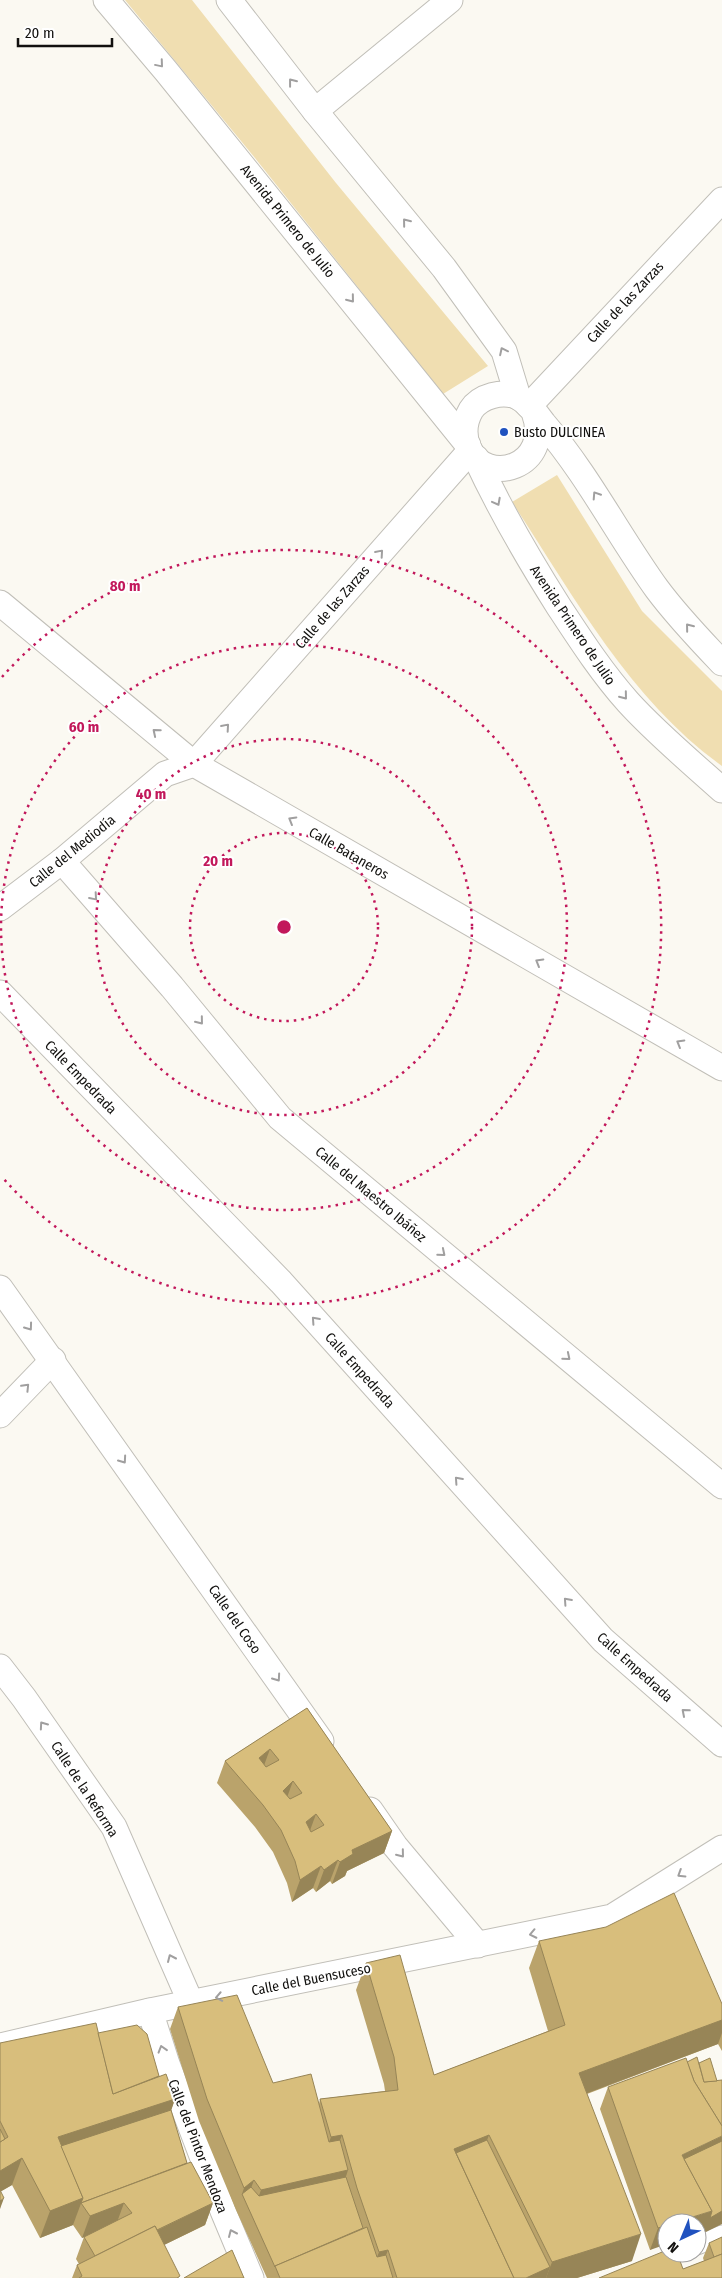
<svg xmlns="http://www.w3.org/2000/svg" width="722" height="2278" viewBox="0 0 722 2278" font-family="'Fira Sans Condensed',sans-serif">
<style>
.green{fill:#f0deb1}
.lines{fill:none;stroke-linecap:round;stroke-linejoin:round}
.pedestrian-casing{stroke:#c1bfb8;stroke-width:21}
.minor-casing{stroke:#c1bfb8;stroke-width:27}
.pedestrian{stroke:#fff;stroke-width:19}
.minor{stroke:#fff;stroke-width:25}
.wall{fill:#baa36b}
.shaded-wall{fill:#978557}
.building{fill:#d8be7c;stroke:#978557;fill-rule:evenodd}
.oneway{stroke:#a09f9f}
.ring{fill:none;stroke:#c2185b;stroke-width:2.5;stroke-dasharray:2.5 5}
.poi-dot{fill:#2052bf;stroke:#fff;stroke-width:2}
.labels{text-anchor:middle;stroke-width:4;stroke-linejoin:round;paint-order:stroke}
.street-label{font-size:14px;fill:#11100e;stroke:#fff}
.poi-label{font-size:14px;fill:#11100e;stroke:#fff;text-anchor:start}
.centre{fill:#c2185b;stroke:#fff;stroke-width:2.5}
.ring-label{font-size:15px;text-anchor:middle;font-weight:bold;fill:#c2185b;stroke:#fff;stroke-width:4;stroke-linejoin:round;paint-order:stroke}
</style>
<rect width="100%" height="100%" fill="#fbf9f2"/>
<g class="green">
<path d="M125 0H192L336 183 488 366 443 394 255 158Z"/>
<path d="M557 475 642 611 722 691V766C630 700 573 595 512 502Z"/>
</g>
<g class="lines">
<g class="pedestrian-casing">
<path id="pedestrian" d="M697 2245 722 2235"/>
</g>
<g class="minor-casing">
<g id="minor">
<path d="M106 0 166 71 468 445"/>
<path d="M229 0 315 111 444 268 504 351 518 397"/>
<path d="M315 111 450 0"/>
<path d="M529 406 722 200"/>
<path d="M534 412C554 467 485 488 468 447 463 434 464 422 471 410 480 396 503 390 518 397 529 403 537 415 544 424 588 475 618 535 657 589 677 616 700 640 722 663"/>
<path d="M476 458C500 510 528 558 559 607 580 639 602 673 628 702 657 734 690 761 722 790"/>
<path d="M0 603 194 764 722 1068"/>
<path d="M62 861 172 987 280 1118 722 1486"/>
<path d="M0 908 62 861 165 774 194 764 470 451"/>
<path d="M0 993 281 1282 603 1640 722 1744"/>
<path d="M0 1288 321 1741"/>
<path d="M0 1415 53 1360"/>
<path d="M0 1667 24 1698 114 1827 191 2003"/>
<path d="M370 1810 395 1846 478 1945"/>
<path d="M150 2011 167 2064 223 2211 251 2278"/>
<path d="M0 2046 150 2011 612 1917 722 1848"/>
</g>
</g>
<use href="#pedestrian" class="pedestrian"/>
<use href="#minor" class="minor"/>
</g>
<g class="wall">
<path d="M307 1708 392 1831 384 1853 347 1871 345 1876 332 1884 330 1881 316 1892 313 1888 292 1902 287 1883 273 1852 255 1827 217 1783 225 1761Z"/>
<path d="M539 1941 722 2004V2051L718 2044 587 2094 632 2261 577 2278H267L236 2210 199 2121 170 2029 178 2007 273 2083 319 2104 320 2099 385 2091 384 2084 356 1990 366 1963 434 2075 548 2031 529 1968Z"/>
<path d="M98 2033 159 2076 175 2099 171 2110 187 2163 213 2203 205 2225 164 2245 179 2278H72L77 2265 79 2264 76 2259 84 2237 82 2238 73 2225 40 2238 12 2185 1 2191 0 2209V2043Z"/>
<path d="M608 2087 704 2233 697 2235V2223L650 2250 600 2109Z"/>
<path d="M709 2243 722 2278 683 2269 704 2261 703 2258Z"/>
</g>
<g class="shaded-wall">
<path d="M270 1749 262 1771 259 1758Z"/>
<path d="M293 1781 285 1803 283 1791Z"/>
<path d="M316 1814 308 1836 306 1822Z"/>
<path d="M392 1831 384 1853 347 1871 345 1876 332 1884 340 1862 352 1850Z"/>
<path d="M338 1860 330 1881 316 1892 324 1870Z"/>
<path d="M321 1866 313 1888 292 1902 300 1880Z"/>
<path d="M722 2020V2033L718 2044 569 2100 579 2073Z"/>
<path d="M175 2099 166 2126 59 2161 58 2137Z"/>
<path d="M342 2135 332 2162 321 2164 331 2137Z"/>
<path d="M489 2135 479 2162 460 2170 454 2149Z"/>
<path d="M722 2136V2146L685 2172 682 2155Z"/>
<path d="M22 2158 12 2185 0 2192V2171Z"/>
<path d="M348 2170 341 2192 253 2212 261 2190Z"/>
<path d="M254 2180 246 2202 242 2194 244 2188Z"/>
<path d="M4 2198 0 2209V2201Z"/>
<path d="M83 2198 73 2225 40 2238 50 2211Z"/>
<path d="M124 2203 116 2225 82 2238 90 2216Z"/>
<path d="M213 2203 205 2225 96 2278 97 2260Z"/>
<path d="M712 2211H722V2224L704 2233 697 2235V2223H673Z"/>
<path d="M667 2225V2244L650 2250 658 2228Z"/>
<path d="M641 2234 632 2261 577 2278H546L552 2262Z"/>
<path d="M388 2250 378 2277 369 2278 379 2252Z"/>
<path d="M550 2267 546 2278H526Z"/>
</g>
<g class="building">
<path d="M307 1708 392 1831 352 1850 353 1854 340 1862 338 1860 324 1870 321 1866 300 1880 295 1861 281 1830 263 1805 225 1761ZM270 1749 279 1760 266 1767 259 1758ZM293 1781 302 1793 290 1799 283 1791ZM316 1814 324 1825 311 1832 306 1822Z"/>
<path d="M674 1893 722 2004V2020L579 2073 641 2234 552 2262 489 2135 454 2149 514 2278H397L388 2250 379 2252 357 2188 342 2135 331 2137 320 2099 398 2090 394 2057 366 1963 400 1955 434 2075 565 2025 539 1941 606 1927Z"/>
<path d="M237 1995 273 2083 311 2074 329 2142 340 2140 348 2170 261 2190 254 2180 244 2188 207 2099 178 2007Z"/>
<path d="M96 2023 113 2094 166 2074 175 2099 58 2137 83 2198 50 2211 22 2158 0 2171V2142L8 2137 0 2121V2043Z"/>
<path d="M137 2025 147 2034 159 2076 113 2094 98 2033Z"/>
<path d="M697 2057 704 2082 722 2080V2126L694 2081 687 2062Z"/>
<path d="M686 2058 694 2081 722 2126V2136L682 2155 712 2211 673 2223H667V2225L658 2228 608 2087Z"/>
<path d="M710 2058 717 2081 704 2082 699 2063Z"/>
<path d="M171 2110 187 2163 81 2203 83 2198 61 2146Z"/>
<path d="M0 2129 5 2139 0 2142Z"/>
<path d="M487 2140 550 2267 526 2278H514L456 2153Z"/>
<path d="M722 2141V2211L710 2218 712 2211 684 2159Z"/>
<path d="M191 2162 213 2203 157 2230 155 2226 95 2256 84 2237 132 2213 124 2203 90 2216 81 2203Z"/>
<path d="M346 2177 363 2228 275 2266V2267L242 2194 251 2187 259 2196Z"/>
<path d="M0 2190 4 2198 0 2201Z"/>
<path d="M155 2226 180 2276 177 2278H79L82 2276 77 2265Z"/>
<path d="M367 2227 377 2257 386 2255 393 2278H280L275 2266Z"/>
<path d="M722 2237V2254L714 2257 709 2243Z"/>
<path d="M232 2250 244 2278H184Z"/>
<path d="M667 2250V2253H677L683 2269 722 2254V2278H599Z"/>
</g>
<defs><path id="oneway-chevron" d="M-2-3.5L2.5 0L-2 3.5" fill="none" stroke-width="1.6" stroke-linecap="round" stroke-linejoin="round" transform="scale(1.25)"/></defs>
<g class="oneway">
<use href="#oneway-chevron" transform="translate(160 64) rotate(50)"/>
<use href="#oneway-chevron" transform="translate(292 82) rotate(-128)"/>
<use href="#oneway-chevron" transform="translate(406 222) rotate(-129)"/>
<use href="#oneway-chevron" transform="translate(351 299) rotate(51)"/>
<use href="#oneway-chevron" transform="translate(503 351) rotate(-116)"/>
<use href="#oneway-chevron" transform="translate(596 495) rotate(-123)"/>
<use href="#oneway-chevron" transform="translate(497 502) rotate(62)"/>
<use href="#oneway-chevron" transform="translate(380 553) rotate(-49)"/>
<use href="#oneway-chevron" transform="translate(689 627) rotate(-129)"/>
<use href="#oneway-chevron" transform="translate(624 696) rotate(51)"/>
<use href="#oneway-chevron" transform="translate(226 727) rotate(-49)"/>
<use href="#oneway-chevron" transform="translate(156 732) rotate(-140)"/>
<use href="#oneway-chevron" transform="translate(292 820) rotate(-150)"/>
<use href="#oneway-chevron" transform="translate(94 897) rotate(49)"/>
<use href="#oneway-chevron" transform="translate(539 962) rotate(-150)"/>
<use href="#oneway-chevron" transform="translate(200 1021) rotate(51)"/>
<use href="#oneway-chevron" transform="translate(680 1043) rotate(-150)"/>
<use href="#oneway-chevron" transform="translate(442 1253) rotate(40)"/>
<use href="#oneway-chevron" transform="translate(315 1320) rotate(-132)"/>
<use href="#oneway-chevron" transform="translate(29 1327) rotate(54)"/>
<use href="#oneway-chevron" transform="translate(567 1357) rotate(40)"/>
<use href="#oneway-chevron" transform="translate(26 1387) rotate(-46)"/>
<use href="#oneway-chevron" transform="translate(123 1460) rotate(55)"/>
<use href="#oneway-chevron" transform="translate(458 1480) rotate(-132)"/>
<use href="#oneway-chevron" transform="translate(567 1601) rotate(-132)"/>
<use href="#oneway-chevron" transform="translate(277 1678) rotate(55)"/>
<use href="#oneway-chevron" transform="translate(685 1712) rotate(-139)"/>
<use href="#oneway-chevron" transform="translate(43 1725) rotate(-125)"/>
<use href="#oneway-chevron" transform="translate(401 1854) rotate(51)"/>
<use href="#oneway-chevron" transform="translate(681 1874) rotate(148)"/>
<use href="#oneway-chevron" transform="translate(533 1934) rotate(168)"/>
<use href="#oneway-chevron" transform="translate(171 1958) rotate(-114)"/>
<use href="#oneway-chevron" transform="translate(219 1997) rotate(169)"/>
<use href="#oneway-chevron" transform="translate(162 2049) rotate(-107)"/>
<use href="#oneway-chevron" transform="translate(232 2233) rotate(-114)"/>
</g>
<g class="ring">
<circle cx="284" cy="927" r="94"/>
<circle cx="284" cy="927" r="188"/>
<circle cx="284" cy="927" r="283"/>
<path d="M2 677A377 377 0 1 1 2 1177"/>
</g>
<circle class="poi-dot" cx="504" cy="432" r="5"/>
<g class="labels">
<g class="street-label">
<text transform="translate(288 221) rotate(51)" y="5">Avenida Primero de Julio</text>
<text transform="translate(625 302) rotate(-47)" y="5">Calle de las Zarzas</text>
<text transform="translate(332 607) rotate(-49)" y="5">Calle de las Zarzas</text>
<text transform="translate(573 625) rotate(56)" y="5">Avenida Primero de Julio</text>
<text transform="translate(72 851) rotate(-39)" y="5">Calle del Mediodía</text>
<text transform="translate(349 853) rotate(30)" y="5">Calle Bataneros</text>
<text transform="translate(81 1077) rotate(46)" y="5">Calle Empedrada</text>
<text transform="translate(371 1194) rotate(40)" y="5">Calle del Maestro Ibáñez</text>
<text transform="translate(360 1370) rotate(48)" y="5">Calle Empedrada</text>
<text transform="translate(235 1619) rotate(55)" y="5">Calle del Coso</text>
<text transform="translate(635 1667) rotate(42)" y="5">Calle Empedrada</text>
<text transform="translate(85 1789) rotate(57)" y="5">Calle de la Reforma</text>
<text transform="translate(311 1979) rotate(-11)" y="5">Calle del Buensuceso</text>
<text transform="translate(198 2146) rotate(69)" y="5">Calle del Pintor Mendoza</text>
</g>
<g class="poi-label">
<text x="514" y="437">Busto DULCINEA</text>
</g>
</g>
<circle cx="284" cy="927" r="8" class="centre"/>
<g class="ring-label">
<text x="125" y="591">80 m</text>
<text x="84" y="732">60 m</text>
<text x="151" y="799">40 m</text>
<text x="218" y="866">20 m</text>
</g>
<g transform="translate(682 2238) rotate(224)"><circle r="24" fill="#ffffff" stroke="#a09f9f"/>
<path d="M0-4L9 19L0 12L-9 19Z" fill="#2052bf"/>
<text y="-8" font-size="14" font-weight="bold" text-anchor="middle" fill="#11100e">N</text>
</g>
<path d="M18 38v8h94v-8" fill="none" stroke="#11100e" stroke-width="2.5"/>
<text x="25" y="38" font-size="15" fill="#11100e" stroke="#ffffff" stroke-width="4" paint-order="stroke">20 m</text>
</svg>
